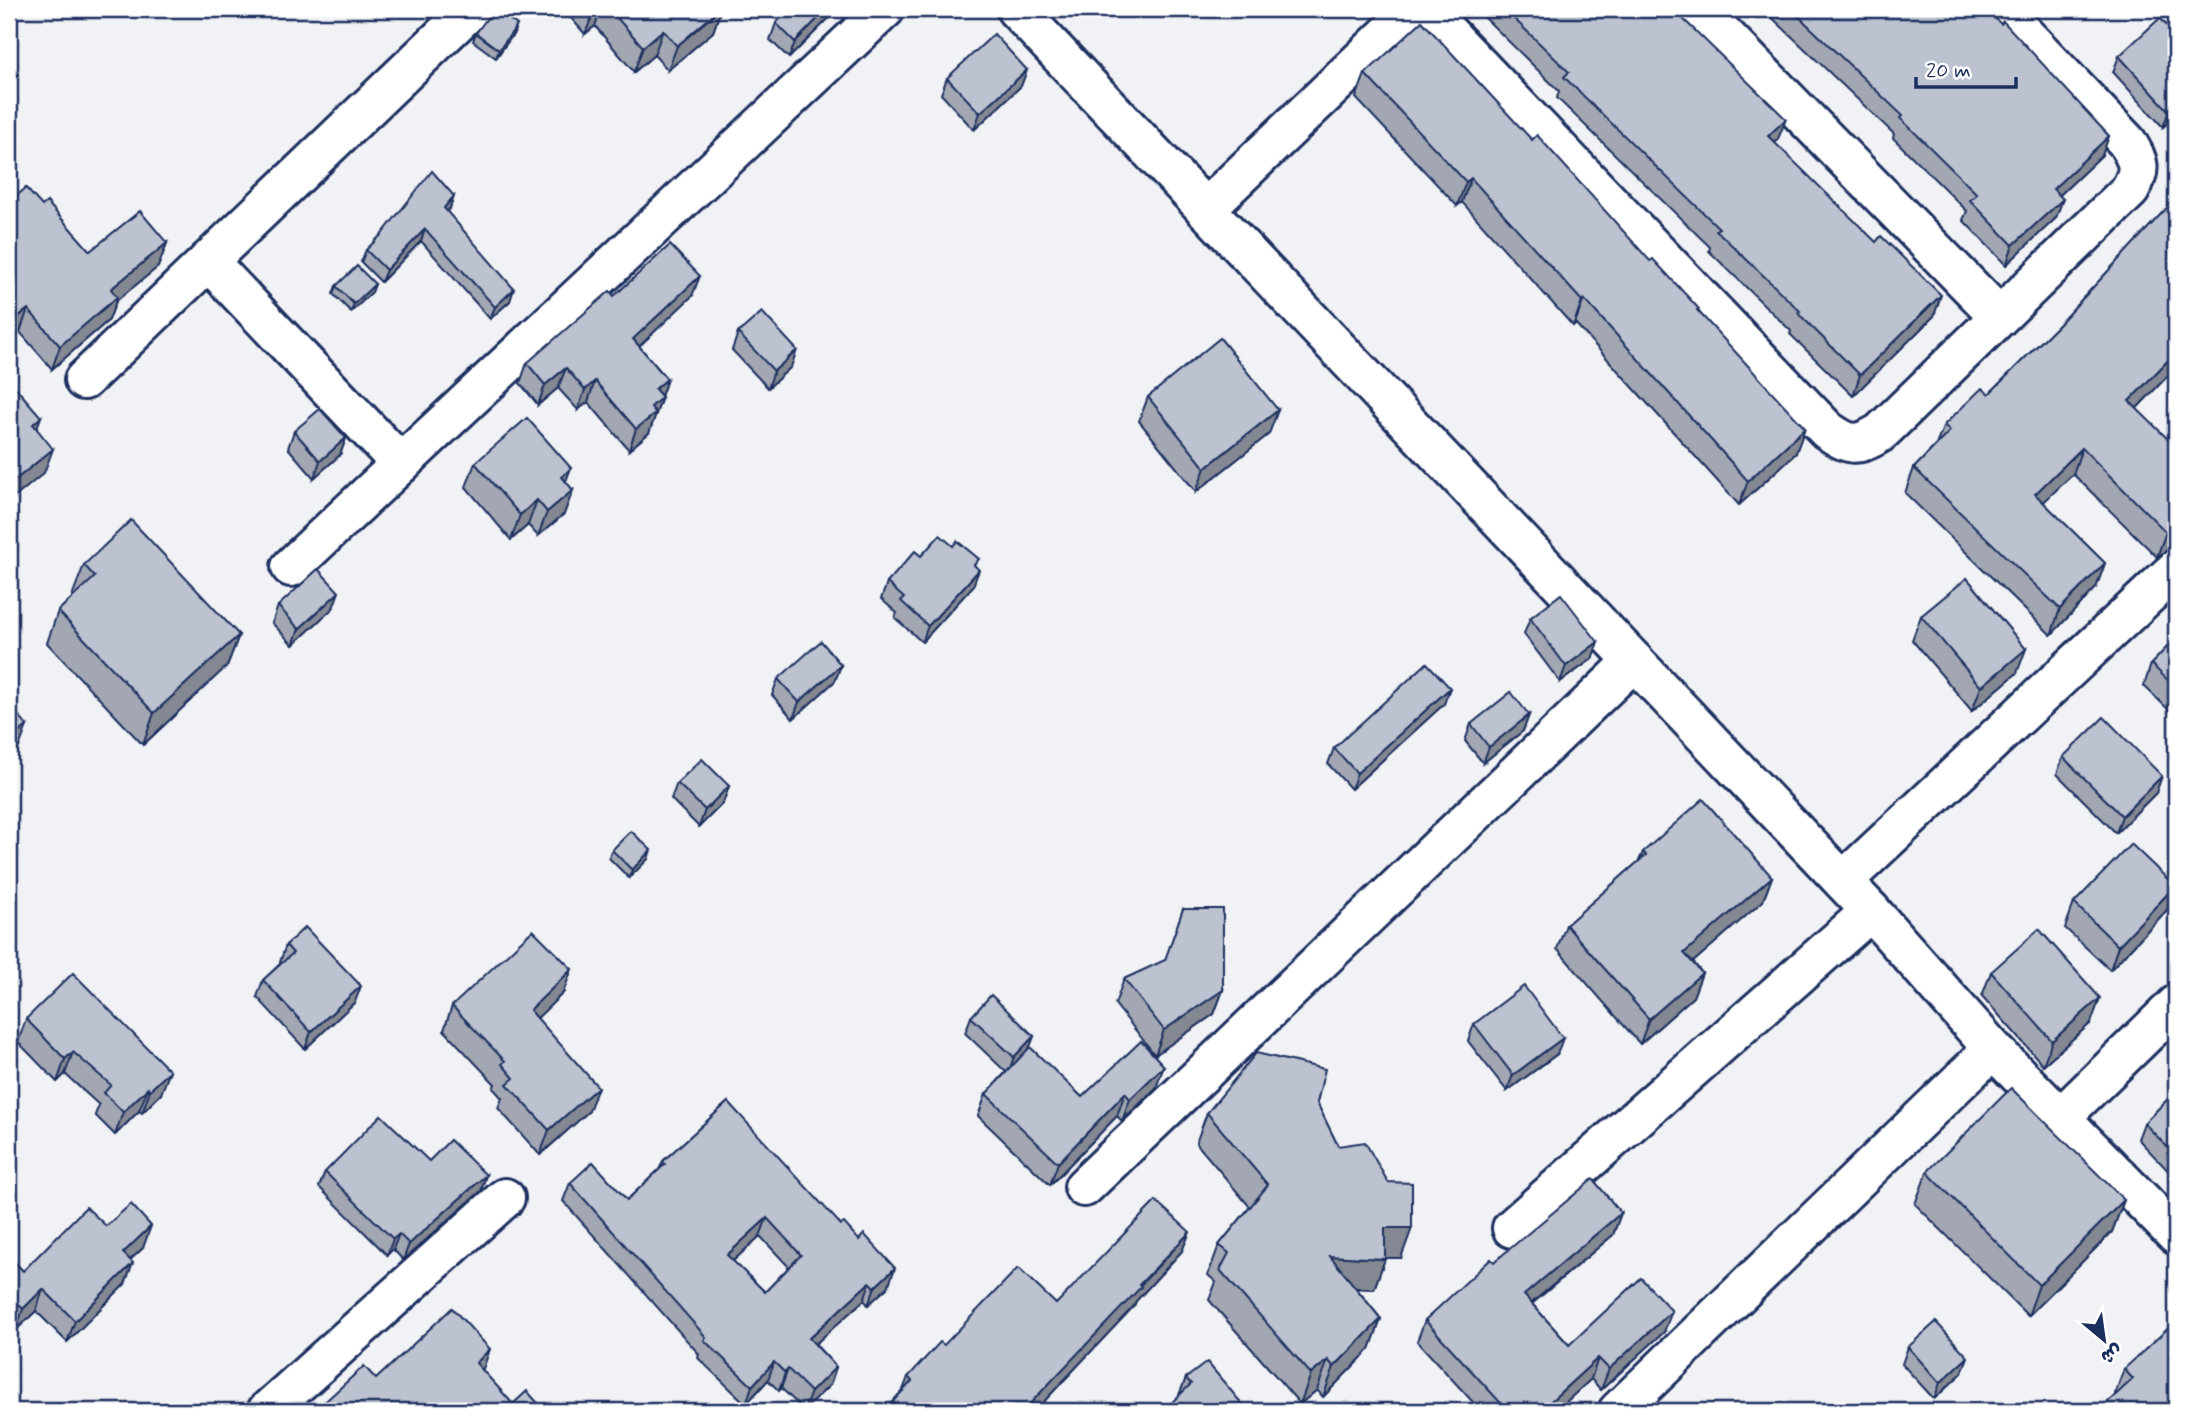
<svg xmlns="http://www.w3.org/2000/svg" width="2185" height="1420" viewBox="0 0 2185 1420" font-family="Mynerve,'Playpen Sans Arabic',sans-serif">
<style>
.lines{fill:none;stroke-linecap:round;stroke-linejoin:round}
.street-casing{stroke:#1b2f5e;stroke-width:44}
.street{stroke:#fff;stroke-width:38}
.wall{fill:#a2a7b3;stroke:#1b2f5e;stroke-width:2;fill-rule:evenodd}
.shaded-wall{fill:#848892;stroke:#1b2f5e;stroke-width:2}
.building{fill:#bcc2d0;stroke:#1b2f5e;stroke-width:2;fill-rule:evenodd}
</style>
<rect width="100%" height="100%" fill="#f1f2f5"/>
<filter id="ink" filterUnits="userSpaceOnUse"><feTurbulence type="fractalNoise" baseFrequency=".0143" numOctaves="2"/><feDisplacementMap in="SourceGraphic" scale="14" xChannelSelector="R" yChannelSelector="G"/><feConvolveMatrix kernelMatrix="1 2 1 2 8 2 1 2 1" color-interpolation-filters="sRGB"/></filter>
<g filter="url(#ink)">
<g class="lines">
<g class="street-casing">
<g id="street">
<path d="M1016 9 1871 911 1993 1049 2176 1235"/>
<path d="M1425 9 1827 430C1850 446 1856 447 1880 433L2130 190C2142 168 2139 163 2127 142L2000 9"/>
<path d="M1699 9 1999 316"/>
<path d="M1205 209 1414 9"/>
<path d="M208 261 401 464"/>
<path d="M84 380 471 9"/>
<path d="M291 567 885 9"/>
<path d="M1843 881 2176 569"/>
<path d="M2061 1117 2176 1005"/>
<path d="M1084 1187 1634 661"/>
<path d="M1512 1228 1871 911"/>
<path d="M267 1411 505 1198"/>
<path d="M1618 1411 1993 1049"/>
</g>
</g>
<use href="#street" class="street"/>
</g>
<g class="wall">
<path d="M563 9H721L713 32 668 70 654 55 634 72 595 26 585 34Z"/>
<path d="M838 9 789 58 770 40 776 23Z"/>
<path d="M1476 9H1673L1778 139 1775 143 1934 316 1853 396 1790 334 1791 331 1709 251 1710 247 1557 98 1559 91Z"/>
<path d="M1763 9H1985L2109 136 2102 155 2060 195 2056 218 2006 265 1963 220 1967 211 1893 138 1894 134Z"/>
<path d="M476 33H514L496 58 473 41Z"/>
<path d="M2119 56 2176 116 2163 127 2113 72Z"/>
<path d="M1027 70 1021 86 974 130 941 94 947 78Z"/>
<path d="M1365 74 1532 140 1698 311 1796 453 1739 505 1575 323 1573 326 1462 202 1457 206 1356 98Z"/>
<path d="M454 196 450 208 447 212 510 301 490 319 421 241 381 282 361 262 366 250Z"/>
<path d="M2176 198V367L2137 408 2170 548 2157 557 2073 474 2043 502 2105 563 2096 588 2051 635 1905 493 1914 468 1936 445 1944 425 1989 394 2059 324Z"/>
<path d="M9 202 42 206 90 251 167 243 158 267 116 301 109 320 52 369 20 332 11 339 9 337Z"/>
<path d="M375 284 372 292 351 312 333 294 336 286Z"/>
<path d="M614 296H692L639 346 667 379 661 396 662 397 649 433 629 450 588 402 578 410 558 388 538 405 520 383 527 363Z"/>
<path d="M738 333 791 367 768 388 732 350Z"/>
<path d="M1148 397 1269 434 1196 492 1139 421Z"/>
<path d="M294 431 346 438 340 455 314 478 288 448Z"/>
<path d="M475 463 573 490 564 514 538 536 528 525 511 540 466 487Z"/>
<path d="M921 556 976 567 973 586 922 642 895 618 897 613 881 599 887 583Z"/>
<path d="M84 565 239 635 227 666 143 745 47 643 58 611 73 597 72 596Z"/>
<path d="M278 606 333 608 293 645 272 623Z"/>
<path d="M1921 616 2017 673 1972 711 1912 640Z"/>
<path d="M1530 618 1598 642 1592 659 1560 682 1524 634Z"/>
<path d="M2176 638V717L2144 686 2151 664Z"/>
<path d="M841 665 835 681 793 719 772 695 778 679Z"/>
<path d="M1444 704 1351 789 1328 764 1334 748Z"/>
<path d="M1529 715 1523 731 1483 763 1465 741 1471 724Z"/>
<path d="M2063 757 2156 793 2116 833 2057 774Z"/>
<path d="M677 783 729 786 723 803 699 827 671 799Z"/>
<path d="M612 850 648 859 629 878 609 858Z"/>
<path d="M1643 852 1772 877 1763 901 1693 962 1702 973 1693 997 1640 1044 1557 949 1566 925 1639 861Z"/>
<path d="M2175 886 2167 910 2110 970 2065 928 2074 903Z"/>
<path d="M1183 909 1223 990 1214 1014 1155 1055 1115 1004 1124 979 1165 961Z"/>
<path d="M286 945 355 1002 305 1049 257 997 263 980 281 963 280 962Z"/>
<path d="M1991 972 2091 1023 2043 1065 1982 996Z"/>
<path d="M563 993 537 1018 589 1111 540 1155 498 1108 502 1098 493 1088 495 1084 444 1030 452 1006Z"/>
<path d="M971 1017 1034 1036 1029 1049 1082 1097 1156 1088 1122 1121 1117 1116 1050 1185 978 1116 986 1094 1006 1072 965 1033Z"/>
<path d="M26 1019 161 1094 142 1113 139 1111 115 1135 95 1115 99 1105 65 1074 57 1082 18 1042Z"/>
<path d="M1474 1024 1557 1054 1507 1091 1468 1041Z"/>
<path d="M2176 1091V1179L2138 1139 2144 1123Z"/>
<path d="M728 1102 888 1287 868 1305 864 1300 815 1344 836 1367 830 1385 804 1410 781 1388 779 1391 768 1380 746 1404 698 1358 699 1354 563 1201 570 1183 627 1200 659 1170 663 1161ZM760 1236 789 1267 765 1292 733 1261Z"/>
<path d="M1317 1103 1338 1146 1401 1258H1385L1374 1289 1356 1288 1381 1319 1370 1349 1323 1397 1317 1390 1300 1404 1209 1300 1216 1282 1208 1275 1219 1245 1250 1207 1196 1143 1207 1113Z"/>
<path d="M429 1161 486 1175 481 1191 403 1260 393 1249 387 1255 319 1187 325 1172Z"/>
<path d="M1927 1172 2124 1200 2112 1232 2028 1316 1915 1204Z"/>
<path d="M1621 1213 1613 1235 1532 1304 1569 1345 1664 1332 1601 1390 1591 1379 1556 1411H1481L1417 1341 1425 1320 1494 1262Z"/>
<path d="M106 1226 143 1248 130 1260 125 1284 67 1342 36 1311 16 1330 9 1323V1256L23 1271Z"/>
<path d="M1182 1251 1136 1301 1134 1306 1035 1411H884L903 1390 908 1377 944 1345 1056 1304Z"/>
<path d="M1908 1347 1962 1373 1934 1399 1902 1364Z"/>
<path d="M2124 1369 2176 1411 2116 1395 2115 1394Z"/>
<path d="M1186 1378 1248 1411 1179 1395Z"/>
</g>
<g class="shaded-wall">
<path d="M595 9H601L595 26 585 34Z"/>
<path d="M720 9H721L713 32 668 70 677 46Z"/>
<path d="M827 9H838L789 58 795 42Z"/>
<path d="M517 25 514 33 496 58 499 50Z"/>
<path d="M663 30 654 55 634 72 643 47Z"/>
<path d="M1027 70 1021 86 974 130 980 113Z"/>
<path d="M2176 105V116L2163 127 2169 111Z"/>
<path d="M1786 119 1778 139 1761 157 1768 136Z"/>
<path d="M2109 136 2102 155 2046 208 2053 189Z"/>
<path d="M1471 178 1462 202 1457 206 1466 182Z"/>
<path d="M454 196 450 208 440 220 444 208Z"/>
<path d="M2063 199 2056 218 2006 265 2013 245Z"/>
<path d="M425 229 421 241 381 282 386 270Z"/>
<path d="M167 243 158 267 116 301 109 320 52 369 60 346 111 289Z"/>
<path d="M700 276 692 296 626 359 633 339Z"/>
<path d="M375 284 372 292 351 312 354 304Z"/>
<path d="M514 289 510 301 490 319 495 307Z"/>
<path d="M1941 295 1934 316 1853 396 1860 375Z"/>
<path d="M1584 299 1575 323 1573 326 1582 301Z"/>
<path d="M28 309 20 332 11 339 19 316Z"/>
<path d="M797 350 791 367 768 388 774 371Z"/>
<path d="M2176 352V367L2120 426 2129 401Z"/>
<path d="M566 368 558 388 538 405 545 385Z"/>
<path d="M667 379 660 399 655 389Z"/>
<path d="M595 381 588 402 578 410 585 390Z"/>
<path d="M662 397 649 433 629 450 636 429 651 407Z"/>
<path d="M1278 410 1269 434 1196 492 1205 468Z"/>
<path d="M41 417 32 442 33 424Z"/>
<path d="M1805 428 1796 453 1739 505 1748 481Z"/>
<path d="M346 438 340 455 314 478 320 461Z"/>
<path d="M2082 448 2073 474 2026 519 2035 494Z"/>
<path d="M53 449 44 473 9 502V485Z"/>
<path d="M571 468 562 492V477Z"/>
<path d="M573 490 564 514 538 536 547 512Z"/>
<path d="M537 500 528 525 511 540 520 515Z"/>
<path d="M2176 525V548H2170L2157 557 2166 532Z"/>
<path d="M2105 563 2096 588 2051 635 2060 609Z"/>
<path d="M979 570 973 586 922 642 928 626Z"/>
<path d="M339 592 333 608 293 645 299 629Z"/>
<path d="M239 635 227 666 143 745 154 713Z"/>
<path d="M1598 642 1592 659 1560 682 1566 666Z"/>
<path d="M2026 649 2017 673 1972 711 1981 687Z"/>
<path d="M841 665 835 681 793 719 799 702Z"/>
<path d="M1450 688 1444 704 1351 789 1357 773Z"/>
<path d="M1529 715 1523 731 1483 763 1489 747Z"/>
<path d="M27 726 18 750 9 758V738Z"/>
<path d="M2162 776 2156 793 2116 833 2122 816Z"/>
<path d="M729 786 723 803 699 827 705 810Z"/>
<path d="M651 850 648 859 629 878 632 870Z"/>
<path d="M1772 877 1763 901 1676 977 1684 953Z"/>
<path d="M2175 886 2167 910 2110 970 2118 946Z"/>
<path d="M572 969 563 993 521 1034 530 1010Z"/>
<path d="M1702 973 1693 997 1640 1044 1649 1019Z"/>
<path d="M361 986 355 1002 305 1049 311 1032Z"/>
<path d="M1223 990 1214 1014 1155 1055 1164 1030Z"/>
<path d="M2100 998 2091 1023 2043 1065 2052 1041Z"/>
<path d="M1034 1036 1028 1052 1008 1074 1014 1057Z"/>
<path d="M1563 1038 1557 1054 1507 1091 1513 1075Z"/>
<path d="M73 1052 65 1074 57 1082 65 1059Z"/>
<path d="M1164 1066 1156 1088 1122 1121 1130 1099Z"/>
<path d="M170 1071 161 1094 142 1113 150 1090Z"/>
<path d="M598 1087 589 1111 540 1155 549 1130Z"/>
<path d="M148 1088 139 1111 115 1135 123 1112Z"/>
<path d="M1125 1093 1117 1116 1050 1185 1058 1163Z"/>
<path d="M13 1169 9 1181V1173Z"/>
<path d="M486 1175 481 1191 403 1260 409 1244Z"/>
<path d="M2124 1200 2112 1232 2028 1316 2039 1285Z"/>
<path d="M1621 1213 1613 1235 1516 1316 1524 1295Z"/>
<path d="M767 1218 760 1236 720 1273 727 1255Z"/>
<path d="M151 1226 143 1248 115 1274 123 1253Z"/>
<path d="M1385 1228H1412L1401 1258H1374Z"/>
<path d="M1190 1232 1182 1251 1136 1301 1134 1306 1035 1411H1023Z"/>
<path d="M399 1234 393 1249 387 1255 393 1239Z"/>
<path d="M1330 1256 1385 1259 1374 1289 1320 1286Z"/>
<path d="M133 1263 125 1284 67 1342 75 1321Z"/>
<path d="M895 1268 888 1287 868 1305 875 1287Z"/>
<path d="M870 1282 864 1300 802 1356 809 1338Z"/>
<path d="M43 1289 36 1311 16 1330 23 1309Z"/>
<path d="M1672 1311 1664 1332 1601 1390 1609 1369Z"/>
<path d="M1381 1319 1370 1349 1323 1397 1334 1367Z"/>
<path d="M490 1349 482 1372 476 1363Z"/>
<path d="M1968 1357 1962 1373 1934 1399 1940 1383Z"/>
<path d="M1598 1358 1591 1379 1556 1411H1540Z"/>
<path d="M1328 1360 1317 1390 1300 1404 1311 1374Z"/>
<path d="M774 1362 768 1380 746 1404 752 1386Z"/>
<path d="M836 1367 830 1385 804 1410 811 1392Z"/>
<path d="M788 1369 781 1388 779 1391 785 1373Z"/>
</g>
<g class="building">
<path d="M494 9H496L517 25 499 50 476 33Z"/>
<path d="M609 9H720L677 46 663 30 643 47Z"/>
<path d="M790 9H827L795 42 776 23Z"/>
<path d="M1504 9H1673L1786 119 1768 136 1876 242 1881 236 1941 295 1860 375 1798 313 1800 311 1716 230 1719 228 1564 77 1569 72Z"/>
<path d="M1791 9H1985L2001 24 2003 21 2109 136 2053 189 2063 199 2013 245 1970 200 1977 194 1900 118 1903 116Z"/>
<path d="M2160 18 2176 36V105L2169 111 2119 56Z"/>
<path d="M1422 21 1532 140 1537 135 1650 261 1653 259 1699 309 1697 310 1805 428 1748 481 1584 299 1582 301 1471 178 1466 182 1365 74Z"/>
<path d="M994 34 1027 70 980 113 947 78Z"/>
<path d="M432 171 454 196 444 208 514 289 495 307 425 229 386 270 366 250 382 234Z"/>
<path d="M26 188 42 206 47 202 90 251 140 211 167 243 111 289 117 297 60 346 28 309 19 316 9 304V202Z"/>
<path d="M2176 198V352L2129 401 2176 447V525L2166 532 2082 448 2035 494 2105 563 2060 609 1914 468 1950 431 1944 425 1982 388 1989 394 2059 324Z"/>
<path d="M670 245 700 276 633 339 667 379 655 389 662 397 651 407 656 413 636 429 595 381 585 390 566 368 545 385 527 363 610 291 614 296Z"/>
<path d="M357 266 375 284 354 304 336 286Z"/>
<path d="M762 312 797 350 774 371 738 333Z"/>
<path d="M1220 338 1278 410 1205 468 1148 397Z"/>
<path d="M16 388 41 417 33 424 53 449 9 485V394Z"/>
<path d="M320 409 346 438 320 461 294 431Z"/>
<path d="M527 418 571 468 562 477 573 490 547 512 537 500 520 515 475 463Z"/>
<path d="M131 520 239 635 154 713 58 611 95 577 84 565Z"/>
<path d="M940 535 953 546 957 541 979 559 974 565 979 570 928 626 901 601 904 598 887 583 915 551 921 556Z"/>
<path d="M318 569 339 592 299 629 278 606Z"/>
<path d="M1967 578 2026 649 1981 687 1921 616Z"/>
<path d="M1561 594 1598 642 1566 666 1530 618Z"/>
<path d="M2176 638V688L2151 664Z"/>
<path d="M821 641 841 665 799 702 778 679Z"/>
<path d="M1427 663 1450 688 1357 773 1334 748Z"/>
<path d="M1511 692 1529 715 1489 747 1471 724Z"/>
<path d="M9 703 27 726 12 738H9Z"/>
<path d="M2104 717 2162 776 2122 816 2063 757Z"/>
<path d="M702 759 729 786 705 810 677 783Z"/>
<path d="M1703 799 1772 877 1684 953 1702 973 1649 1019 1566 925 1646 855 1643 852Z"/>
<path d="M631 831 651 850 632 870 612 850Z"/>
<path d="M2131 844 2175 886 2118 946 2074 903Z"/>
<path d="M1183 909H1223V990L1164 1030 1124 979 1165 960Z"/>
<path d="M305 927 361 986 311 1032 263 980 293 953 286 945Z"/>
<path d="M2039 929 2100 998 2052 1041 1991 972Z"/>
<path d="M533 930 572 969 530 1010 598 1087 549 1130 507 1084 514 1078 502 1064 505 1061 452 1006Z"/>
<path d="M73 973 170 1071 150 1090 148 1088 123 1112 104 1093 111 1085 73 1052 65 1059 26 1019Z"/>
<path d="M1524 986 1563 1038 1513 1075 1474 1024Z"/>
<path d="M991 995 1034 1036 1014 1057 971 1017Z"/>
<path d="M1141 1041 1164 1066 1130 1099 1125 1093 1058 1163 986 1094 1030 1047 1082 1097Z"/>
<path d="M1256 1053 1325 1069 1317 1103 1338 1146 1365 1142 1388 1182 1412 1183V1228H1385V1259L1330 1256 1381 1319 1334 1367 1328 1360 1311 1374 1220 1270 1229 1253 1219 1245 1268 1185 1207 1113Z"/>
<path d="M2011 1088 2124 1200 2039 1285 1927 1172Z"/>
<path d="M2176 1091V1156L2144 1123Z"/>
<path d="M728 1102 841 1225 844 1223 859 1240 864 1234 895 1268 875 1287 870 1282 809 1338 836 1367 811 1392 788 1369 785 1373 774 1362 752 1386 704 1340 706 1337 570 1183 593 1162 627 1200 665 1164 663 1161ZM767 1218 801 1255 765 1292 727 1255Z"/>
<path d="M381 1115 429 1161 450 1140 486 1175 409 1244 399 1234 393 1239 325 1172Z"/>
<path d="M9 1164 13 1169 9 1173Z"/>
<path d="M1593 1179 1621 1213 1524 1295 1569 1345 1641 1278 1672 1311 1609 1369 1598 1358 1540 1411H1508L1425 1320 1491 1259 1494 1262Z"/>
<path d="M1156 1201 1190 1232 1139 1285 1141 1287 1023 1411H884L912 1381 908 1377 940 1342 944 1345 1018 1268 1056 1304Z"/>
<path d="M131 1204 151 1226 123 1253 133 1263 75 1321 43 1289 23 1309 9 1294V1256L23 1271 86 1207 106 1226Z"/>
<path d="M452 1308 490 1349 476 1363 513 1404 527 1391 545 1411H315L364 1366 376 1379Z"/>
<path d="M2176 1321V1411H2098L2133 1379 2124 1369Z"/>
<path d="M1936 1322 1968 1357 1940 1383 1908 1347Z"/>
<path d="M1207 1362 1248 1411H1163L1191 1384 1186 1378Z"/>
<path d="M1695 1405 1700 1411H1688Z"/>
</g>
</g>
<rect width="2185" height="1420" fill="none" stroke="#fff" stroke-width="35"/>
<rect x="18" y="18" width="2150" height="1385" fill="none" stroke="#1b2f5e" stroke-width="2.5" filter="url(#ink)"/>
<g transform="translate(2104 1340) rotate(151)" stroke="#ffffff" stroke-width="5" paint-order="stroke">
<path d="M0-5L12 26L0 18L-12 26Z" fill="#1b2f5e"/>
<text y="-10" font-size="19" font-weight="bold" text-anchor="middle" fill="#1b2f5e">ش</text>
</g>
<path d="M1916 77v10h100v-10" fill="none" stroke="#1b2f5e" stroke-width="3.5"/>
<text x="1926" y="77" font-size="21" fill="#1b2f5e" stroke="#ffffff" stroke-width="5" paint-order="stroke">20 m</text>
</svg>
